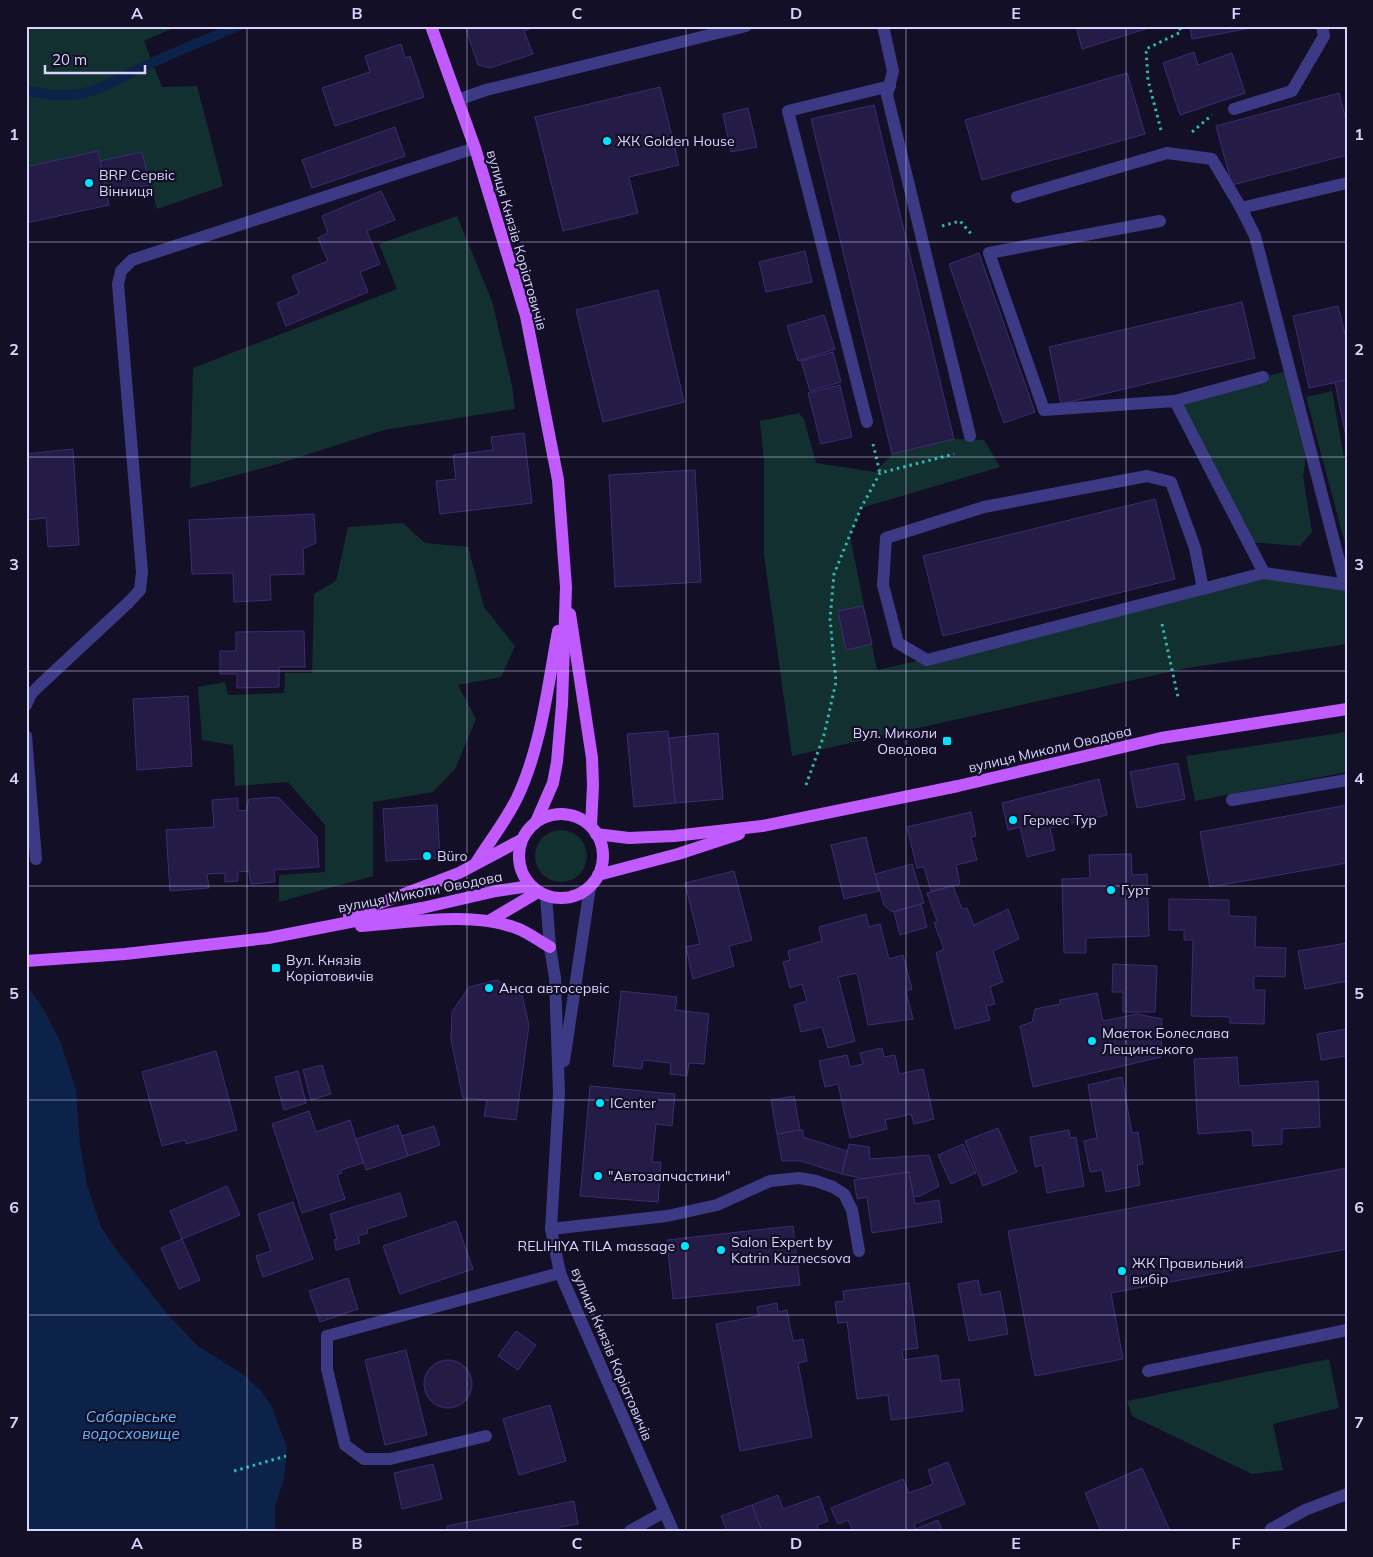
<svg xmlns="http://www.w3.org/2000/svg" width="1373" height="1557" viewBox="0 0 1373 1557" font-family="Mulish,sans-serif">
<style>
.green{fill:#12302f}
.water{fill:#0c2248}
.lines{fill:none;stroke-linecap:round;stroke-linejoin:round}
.stream{stroke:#0c2248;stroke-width:10}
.building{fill:#241b47;stroke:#3b2d73}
.path{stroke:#2fb8b0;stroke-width:3;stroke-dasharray:2.5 4;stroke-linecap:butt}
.minor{stroke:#3d3a85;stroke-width:12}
.major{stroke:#c25bff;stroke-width:12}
.grid{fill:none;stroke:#d9d4ff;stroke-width:1;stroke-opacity:0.55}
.poi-dot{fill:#00e5ff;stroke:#130f26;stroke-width:2}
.labels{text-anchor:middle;stroke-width:4.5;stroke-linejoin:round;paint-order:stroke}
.poi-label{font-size:14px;fill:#d9d4ff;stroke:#130f26;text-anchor:start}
.street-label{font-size:14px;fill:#d9d4ff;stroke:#130f26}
.water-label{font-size:15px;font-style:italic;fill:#62b6ff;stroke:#130f26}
.neatline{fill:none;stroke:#d9d4ff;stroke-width:2}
.grid-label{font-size:16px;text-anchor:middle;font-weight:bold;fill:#d9d4ff}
</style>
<rect width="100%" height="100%" fill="#130f26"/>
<g class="green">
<path d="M26 26H178L144 41 162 87 197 86 223 186 157 209 142 152 100 161 98 151 26 167Z"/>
<path d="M457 216 492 301 512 386 515 409 384 430 281 463 190 488 193 368 397 289 379 244Z"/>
<path d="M1290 370 1308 444 1303 476 1312 532 1300 546 1248 542 1175 401Z"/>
<path d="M1332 391 1347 474V551L1306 397Z"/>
<path d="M799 413 804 419 816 463 875 472 892 454 954 439 984 440 1000 467 861 508 850 536 877 670 1151 608 1264 573 1347 585V644L1187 668 792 756 764 555V460L760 421Z"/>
<path d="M403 523 425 543 468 547 484 607 515 646 501 677 458 685 476 719 455 769 433 792 373 802V876L279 902V875L325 872V825L288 782 235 786 233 745 202 740 198 687 225 682 228 695 284 693 285 673H312L314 594 336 581 348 527Z"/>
<path d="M1347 732V772L1195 801 1186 756Z"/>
<circle cx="561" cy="856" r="26"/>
<path d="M1329 1359 1339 1408 1273 1424 1283 1470 1252 1474 1132 1416 1127 1401Z"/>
</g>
<path class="water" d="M26 984 43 1008 61 1043 76 1090 80 1143 87 1185 101 1227 116 1249 169 1316 198 1346 243 1374 261 1391 271 1405 287 1447 284 1479 275 1507V1531H26Z"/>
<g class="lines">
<path class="stream" d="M26 90C43 95 62 96 79 94 102 90 122 76 143 67 174 52 206 40 238 26"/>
</g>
<g class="building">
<path d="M465 26H537L524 31 533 54 490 68 478 65Z"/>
<path d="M1076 26H1155L1082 49Z"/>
<path d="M1190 26H1262L1192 39Z"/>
<path d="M401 44 405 58 410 56 424 97 335 126 322 88 370 72 365 56Z"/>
<path d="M1194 52 1198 65 1232 53 1245 93 1180 115 1163 63Z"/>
<path d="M1127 73 1145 134 982 180 965 120Z"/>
<path d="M660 87 679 165 629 177 638 213 563 231 535 117Z"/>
<path d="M1339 93 1347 124V155L1232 185 1216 126Z"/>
<path d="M874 105 954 439 892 454 811 119Z"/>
<path d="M748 108 757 147 731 152 723 114Z"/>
<path d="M395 127 405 156 312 188 302 160Z"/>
<path d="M98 151 109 205 26 223V167Z"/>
<path d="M142 152 150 185 107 194 100 161Z"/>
<path d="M381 191 395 220 367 231 380 264 360 272 368 292 286 326 277 303 299 294 292 276 328 261 318 238 328 233 322 216Z"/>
<path d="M805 251 812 282 766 292 759 262Z"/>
<path d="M979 253 1035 412 1004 423 949 264Z"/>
<path d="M658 290 684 402 603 422 576 310Z"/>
<path d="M1242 302 1255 358 1061 404 1049 347Z"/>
<path d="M1338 306 1347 342V380L1309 388 1293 316Z"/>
<path d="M824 315 835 349 798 361 787 326Z"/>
<path d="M833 352 841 382 810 391 801 361Z"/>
<path d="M1347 380V442L1335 382Z"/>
<path d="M840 385 852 437 821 444 808 393Z"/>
<path d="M524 433 532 503 440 514 436 481 456 479 453 455 493 450 491 437Z"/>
<path d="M73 449 79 545 48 547 46 518 26 520V454Z"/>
<path d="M695 470 701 582 615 587 609 475Z"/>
<path d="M1155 499 1175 579 943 636 923 556Z"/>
<path d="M314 514 316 543 303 549 304 574 270 575 271 600 234 602 233 573 192 574 189 520Z"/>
<path d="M863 606 872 644 846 650 838 611Z"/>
<path d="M304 631 305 667H279V687L237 688V674H220V651H236V632Z"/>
<path d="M188 696 192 766 137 770 133 699Z"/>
<path d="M668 731 675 803 634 807 627 734Z"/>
<path d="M718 733 723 799 675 803 669 738Z"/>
<path d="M1178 763 1185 799 1137 808 1130 772Z"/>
<path d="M1099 779 1107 815 1050 828 1055 850 1027 857 1020 827 1008 830 1002 803Z"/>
<path d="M278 797 317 837 319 867 274 870 275 882 251 884 249 871 238 872V881L225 882V873L207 874 209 888 170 891 166 830 214 827 212 800 238 798V810L246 811 249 799Z"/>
<path d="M437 805 440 858 386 861 383 809Z"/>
<path d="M1347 805V863L1210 887 1200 832Z"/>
<path d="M971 812 976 836 971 837 977 860 956 865 960 884 931 891 924 867 917 868 907 827Z"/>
<path d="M866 837 879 891 844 899 831 845Z"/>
<path d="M1131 854 1132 875 1147 874 1149 936 1086 938V953H1064L1062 879 1090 878 1089 855Z"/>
<path d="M912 864 924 903 892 912 884 905 875 874Z"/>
<path d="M734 871 752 940 729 946 734 966 693 979 686 947 700 944 685 883Z"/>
<path d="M953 886 962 909 967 908 974 925 1008 909 1019 939 993 951 1003 982 990 987 995 1004 986 1006 990 1020 955 1029 936 953 944 949 934 923 937 921 927 893Z"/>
<path d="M1169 899 1229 900V916L1256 917 1255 947 1286 948 1285 977 1254 976V990H1265L1264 1024 1230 1023V1017L1191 1016 1193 940H1184V930H1169Z"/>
<path d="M921 904 927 927 900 935 894 912Z"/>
<path d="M866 914 869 927 880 924 889 959 903 955 912 989 906 991 913 1019 868 1025 857 973 838 977 855 1041 828 1048 822 1027 801 1032 794 1005 807 1001 802 984 790 988 783 962 790 960 788 951 822 941 819 927Z"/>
<path d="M1347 943V981L1305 989 1298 951Z"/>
<path d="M1113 964 1157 966 1155 1012H1123V992H1112Z"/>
<path d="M497 980 522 995 529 1025 516 1120 484 1116 487 1100 463 1098 451 1040 452 1012 469 987Z"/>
<path d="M621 991 677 997 675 1010 709 1014 704 1064 689 1063 687 1076 670 1074 671 1063 643 1060 642 1069 613 1066Z"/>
<path d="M1097 993 1103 1021 1137 1014 1162 1019 1161 1057 1033 1087 1020 1026 1032 1022 1035 1009 1060 1004V1000Z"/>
<path d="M1347 1029V1062L1346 1056 1321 1060 1317 1034Z"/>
<path d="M882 1048 884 1057 895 1055 899 1074 923 1069 934 1119 914 1124 911 1114 885 1120 887 1129 850 1138 838 1084 825 1087 819 1061 847 1055 850 1067 863 1064 860 1053Z"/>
<path d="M216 1051 237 1130 186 1144 185 1140 162 1146 142 1072Z"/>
<path d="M1237 1057 1239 1086 1318 1081 1320 1127 1282 1129V1144L1253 1146 1252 1130 1198 1134 1194 1059Z"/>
<path d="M322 1065 331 1094 311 1100 303 1070Z"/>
<path d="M298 1071 306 1103 284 1110 275 1077Z"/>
<path d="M1122 1077 1132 1133 1138 1132 1143 1164 1137 1165 1140 1185 1106 1192 1102 1170 1090 1172 1084 1141 1097 1138 1088 1085Z"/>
<path d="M590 1086 675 1094 672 1126 656 1124 652 1162H661L658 1202 580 1196Z"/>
<path d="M794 1096 800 1130 777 1134 771 1100Z"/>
<path d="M309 1111 316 1132 350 1120 363 1163 341 1170 342 1173 337 1175 345 1199 302 1213 272 1124Z"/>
<path d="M398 1125 408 1156 366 1170 356 1139Z"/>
<path d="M434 1126 440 1145 408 1156 402 1136Z"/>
<path d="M998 1128 1017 1172 983 1186 965 1141Z"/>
<path d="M800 1130H803V1137L847 1151 842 1174 801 1161H782L777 1134Z"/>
<path d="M1069 1130 1070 1138 1076 1137 1084 1186 1047 1193 1042 1165 1035 1167 1030 1137Z"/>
<path d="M849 1144 869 1147 870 1159 929 1155 939 1186 920 1196 913 1197 909 1172 864 1179 842 1174Z"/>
<path d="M963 1144 976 1173 951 1184 938 1155Z"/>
<path d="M1347 1168V1249L1111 1293 1123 1359 1035 1376 1008 1231Z"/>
<path d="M909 1172 915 1204 939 1200 942 1222 872 1233 867 1197 857 1199 854 1180Z"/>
<path d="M227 1186 240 1215 182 1239 170 1211Z"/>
<path d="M400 1193 407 1216 367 1229 368 1233 358 1236 360 1243 336 1250 334 1240 337 1239 330 1214Z"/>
<path d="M293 1202 313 1259 263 1277 256 1256 271 1251 258 1214Z"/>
<path d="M456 1221 473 1269 400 1294 383 1246Z"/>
<path d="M793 1226 800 1285 673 1299 667 1240Z"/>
<path d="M182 1239 200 1280 179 1289 161 1248Z"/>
<path d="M348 1278 358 1309 320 1322 309 1291Z"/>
<path d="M978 1280 981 1295 1000 1291 1008 1334 969 1341 958 1284Z"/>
<path d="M909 1283 918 1348 902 1350 903 1360 938 1355 941 1381 959 1379 963 1411 891 1420 888 1395 857 1399 847 1322 838 1323 835 1302 844 1301 843 1291Z"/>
<path d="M777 1303 778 1312 787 1310 793 1341 803 1339 807 1361 798 1363 812 1437 740 1451 716 1324 759 1316 757 1307Z"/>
<path d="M516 1331 536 1345 518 1370 498 1356Z"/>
<path d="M406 1350 427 1435 385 1445 365 1360Z"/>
<circle cx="448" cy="1384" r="24"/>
<path d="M550 1405 566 1461 519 1475 503 1419Z"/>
<path d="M948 1462 965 1504 914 1524 916 1529 938 1520 942 1531H853L848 1520 838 1524 831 1508 903 1479 909 1493 933 1484 928 1470Z"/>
<path d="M433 1464 442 1499 402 1509 394 1473Z"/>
<path d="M1142 1468 1170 1531H1101L1085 1493Z"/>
<path d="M778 1495 783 1509 819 1496 828 1521 817 1525 820 1531H762L752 1505Z"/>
<path d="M574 1501 578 1524 560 1527V1531H448L447 1526Z"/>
<path d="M752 1505 762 1531H727L721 1516Z"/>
</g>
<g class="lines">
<g class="path">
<path d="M1161 130 1148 80 1146 49 1181 32 1179 26"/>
<path d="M1192 132 1212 115"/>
<path d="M942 226 960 221 973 236"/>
<path d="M873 444 880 473"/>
<path d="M1162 624 1178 697"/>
<path d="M806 785 824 735 836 682 830 619 834 574 861 508 880 473 954 454"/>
<path d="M234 1471 286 1456"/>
</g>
<g class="minor">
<path d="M883 26 893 71 887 95 970 436"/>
<path d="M457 100 486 90 746 26"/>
<path d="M1234 109 1292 91 1324 36 1322 26"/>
<path d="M1017 197 1167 153 1212 159 1241 208 1255 236 1345 584"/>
<path d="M1241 208 1347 183"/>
<path d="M1160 221 989 253 1044 410 1175 401 1264 573 1347 585"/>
<path d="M1175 401 1263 377"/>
<path d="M867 422 788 111 890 86"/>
<path d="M1203 589 1195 548 1171 482 1147 476 984 507 886 538 883 585 898 643 927 660 1264 573"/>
<path d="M26 705 31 694 41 684 129 602 140 590 142 572 118 284 121 271 132 260 475 148"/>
<path d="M26 736 36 859"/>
<path d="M1232 800 1347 780"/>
<path d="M546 896 550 947 555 978 559 1093 551 1229 560 1273 673 1531"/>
<path d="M564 1061 590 887"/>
<path d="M551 1229 667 1216 717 1205 770 1181 799 1178 816 1181 833 1187 844 1194 852 1210 859 1251"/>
<path d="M1148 1371 1347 1330"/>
<path d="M486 1436 390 1459H364L345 1445 327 1369V1336L560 1273"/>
<path d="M630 1531 664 1512"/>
<path d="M1272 1531 1271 1529 1305 1510 1347 1494"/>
</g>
<g class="major">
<path d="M431 26 475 148 526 316 558 480 566 587 562 704 557 762 553 783 536 822"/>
<path d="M570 614 592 758 593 785 591 826"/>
<circle cx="561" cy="856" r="42"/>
<path d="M596 834 629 838 674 836 762 826 958 786 1161 738 1347 709"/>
<path d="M476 863C489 842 506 821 517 798 541 748 548 685 558 631"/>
<path d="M598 875 678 854 739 834"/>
<path d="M349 915 459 873 521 840"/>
<path d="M489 921 538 892"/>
<path d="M361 926C409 923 471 911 516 928 528 932 539 941 550 947"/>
<path d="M26 961 125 954 268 938 422 908 496 891 530 886"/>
</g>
</g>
<path class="grid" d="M247 26V1531M467 26V1531M686 26V1531M906 26V1531M1126 26V1531M26 242H1347M26 457H1347M26 671H1347M26 886H1347M26 1100H1347M26 1315H1347"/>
<g class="poi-dot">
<circle cx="607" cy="141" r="5"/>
<circle cx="89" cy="183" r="5"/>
<rect x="942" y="736" width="10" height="10" rx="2.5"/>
<circle cx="1013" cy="820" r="5"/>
<circle cx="427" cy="856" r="5"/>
<circle cx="1111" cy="890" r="5"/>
<rect x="271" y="963" width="10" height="10" rx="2.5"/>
<circle cx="489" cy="988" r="5"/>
<circle cx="1092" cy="1041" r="5"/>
<circle cx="600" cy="1103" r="5"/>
<circle cx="598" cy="1176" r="5"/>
<circle cx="685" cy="1246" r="5"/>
<circle cx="721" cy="1250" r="5"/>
<circle cx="1122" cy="1271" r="5"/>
</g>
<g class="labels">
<g class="poi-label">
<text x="617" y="146">ЖК Golden House</text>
<text x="99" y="180">BRP Сервіс<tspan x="99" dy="16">Вінниця</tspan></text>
<text x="937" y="738" text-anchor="end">Вул. Миколи<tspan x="937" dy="16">Оводова</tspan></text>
<text x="1023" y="825">Гермес Тур</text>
<text x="437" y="861">Büro</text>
<text x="1121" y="895">Гурт</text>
<text x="286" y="965">Вул. Князів<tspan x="286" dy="16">Коріатовичів</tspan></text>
<text x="499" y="993">Анса автосервіс</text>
<text x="1102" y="1038">Маєток Болеслава<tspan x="1102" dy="16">Лещинського</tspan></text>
<text x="610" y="1108">ICenter</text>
<text x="608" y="1181">"Автозапчастини"</text>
<text x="731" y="1247">Salon Expert by<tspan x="731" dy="16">Katrin Kuznecsova</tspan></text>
<text x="675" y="1251" text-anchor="end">RELIHIYA TILA massage</text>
<text x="1132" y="1268">ЖК Правильний<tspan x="1132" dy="16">вибір</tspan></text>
</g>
<g class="street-label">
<text transform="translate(517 240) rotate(74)" y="5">вулиця Князів Коріатовичів</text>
<text transform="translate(1050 749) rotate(-13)" y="5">вулиця Миколи Оводова</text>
<text transform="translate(420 892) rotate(-11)" y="5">вулиця Миколи Оводова</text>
<text transform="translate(612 1354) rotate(67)" y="5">вулиця Князів Коріатовичів</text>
</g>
<g class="water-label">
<text x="131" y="1422">Сабарівське<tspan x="131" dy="17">водосховище</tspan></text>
</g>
</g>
<rect width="1373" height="1557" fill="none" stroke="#130f26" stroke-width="55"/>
<path d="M45 65v8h100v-8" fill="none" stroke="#d9d4ff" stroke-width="2.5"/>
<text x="52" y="65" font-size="15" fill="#d9d4ff" stroke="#130f26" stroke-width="4" paint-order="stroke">20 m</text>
<rect x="28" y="28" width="1318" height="1502" class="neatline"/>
<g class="grid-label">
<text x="137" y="19">A</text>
<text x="357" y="19">B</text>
<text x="577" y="19">C</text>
<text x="796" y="19">D</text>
<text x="1016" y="19">E</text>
<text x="1236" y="19">F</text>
<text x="14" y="140">1</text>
<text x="1359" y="140">1</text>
<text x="14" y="355">2</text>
<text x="1359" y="355">2</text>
<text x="14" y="570">3</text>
<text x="1359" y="570">3</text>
<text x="14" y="784">4</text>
<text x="1359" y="784">4</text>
<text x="14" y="999">5</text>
<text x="1359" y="999">5</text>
<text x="14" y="1213">6</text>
<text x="1359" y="1213">6</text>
<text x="14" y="1428">7</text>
<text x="1359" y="1428">7</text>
<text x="137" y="1549">A</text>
<text x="357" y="1549">B</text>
<text x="577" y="1549">C</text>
<text x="796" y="1549">D</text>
<text x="1016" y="1549">E</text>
<text x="1236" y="1549">F</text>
</g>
</svg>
